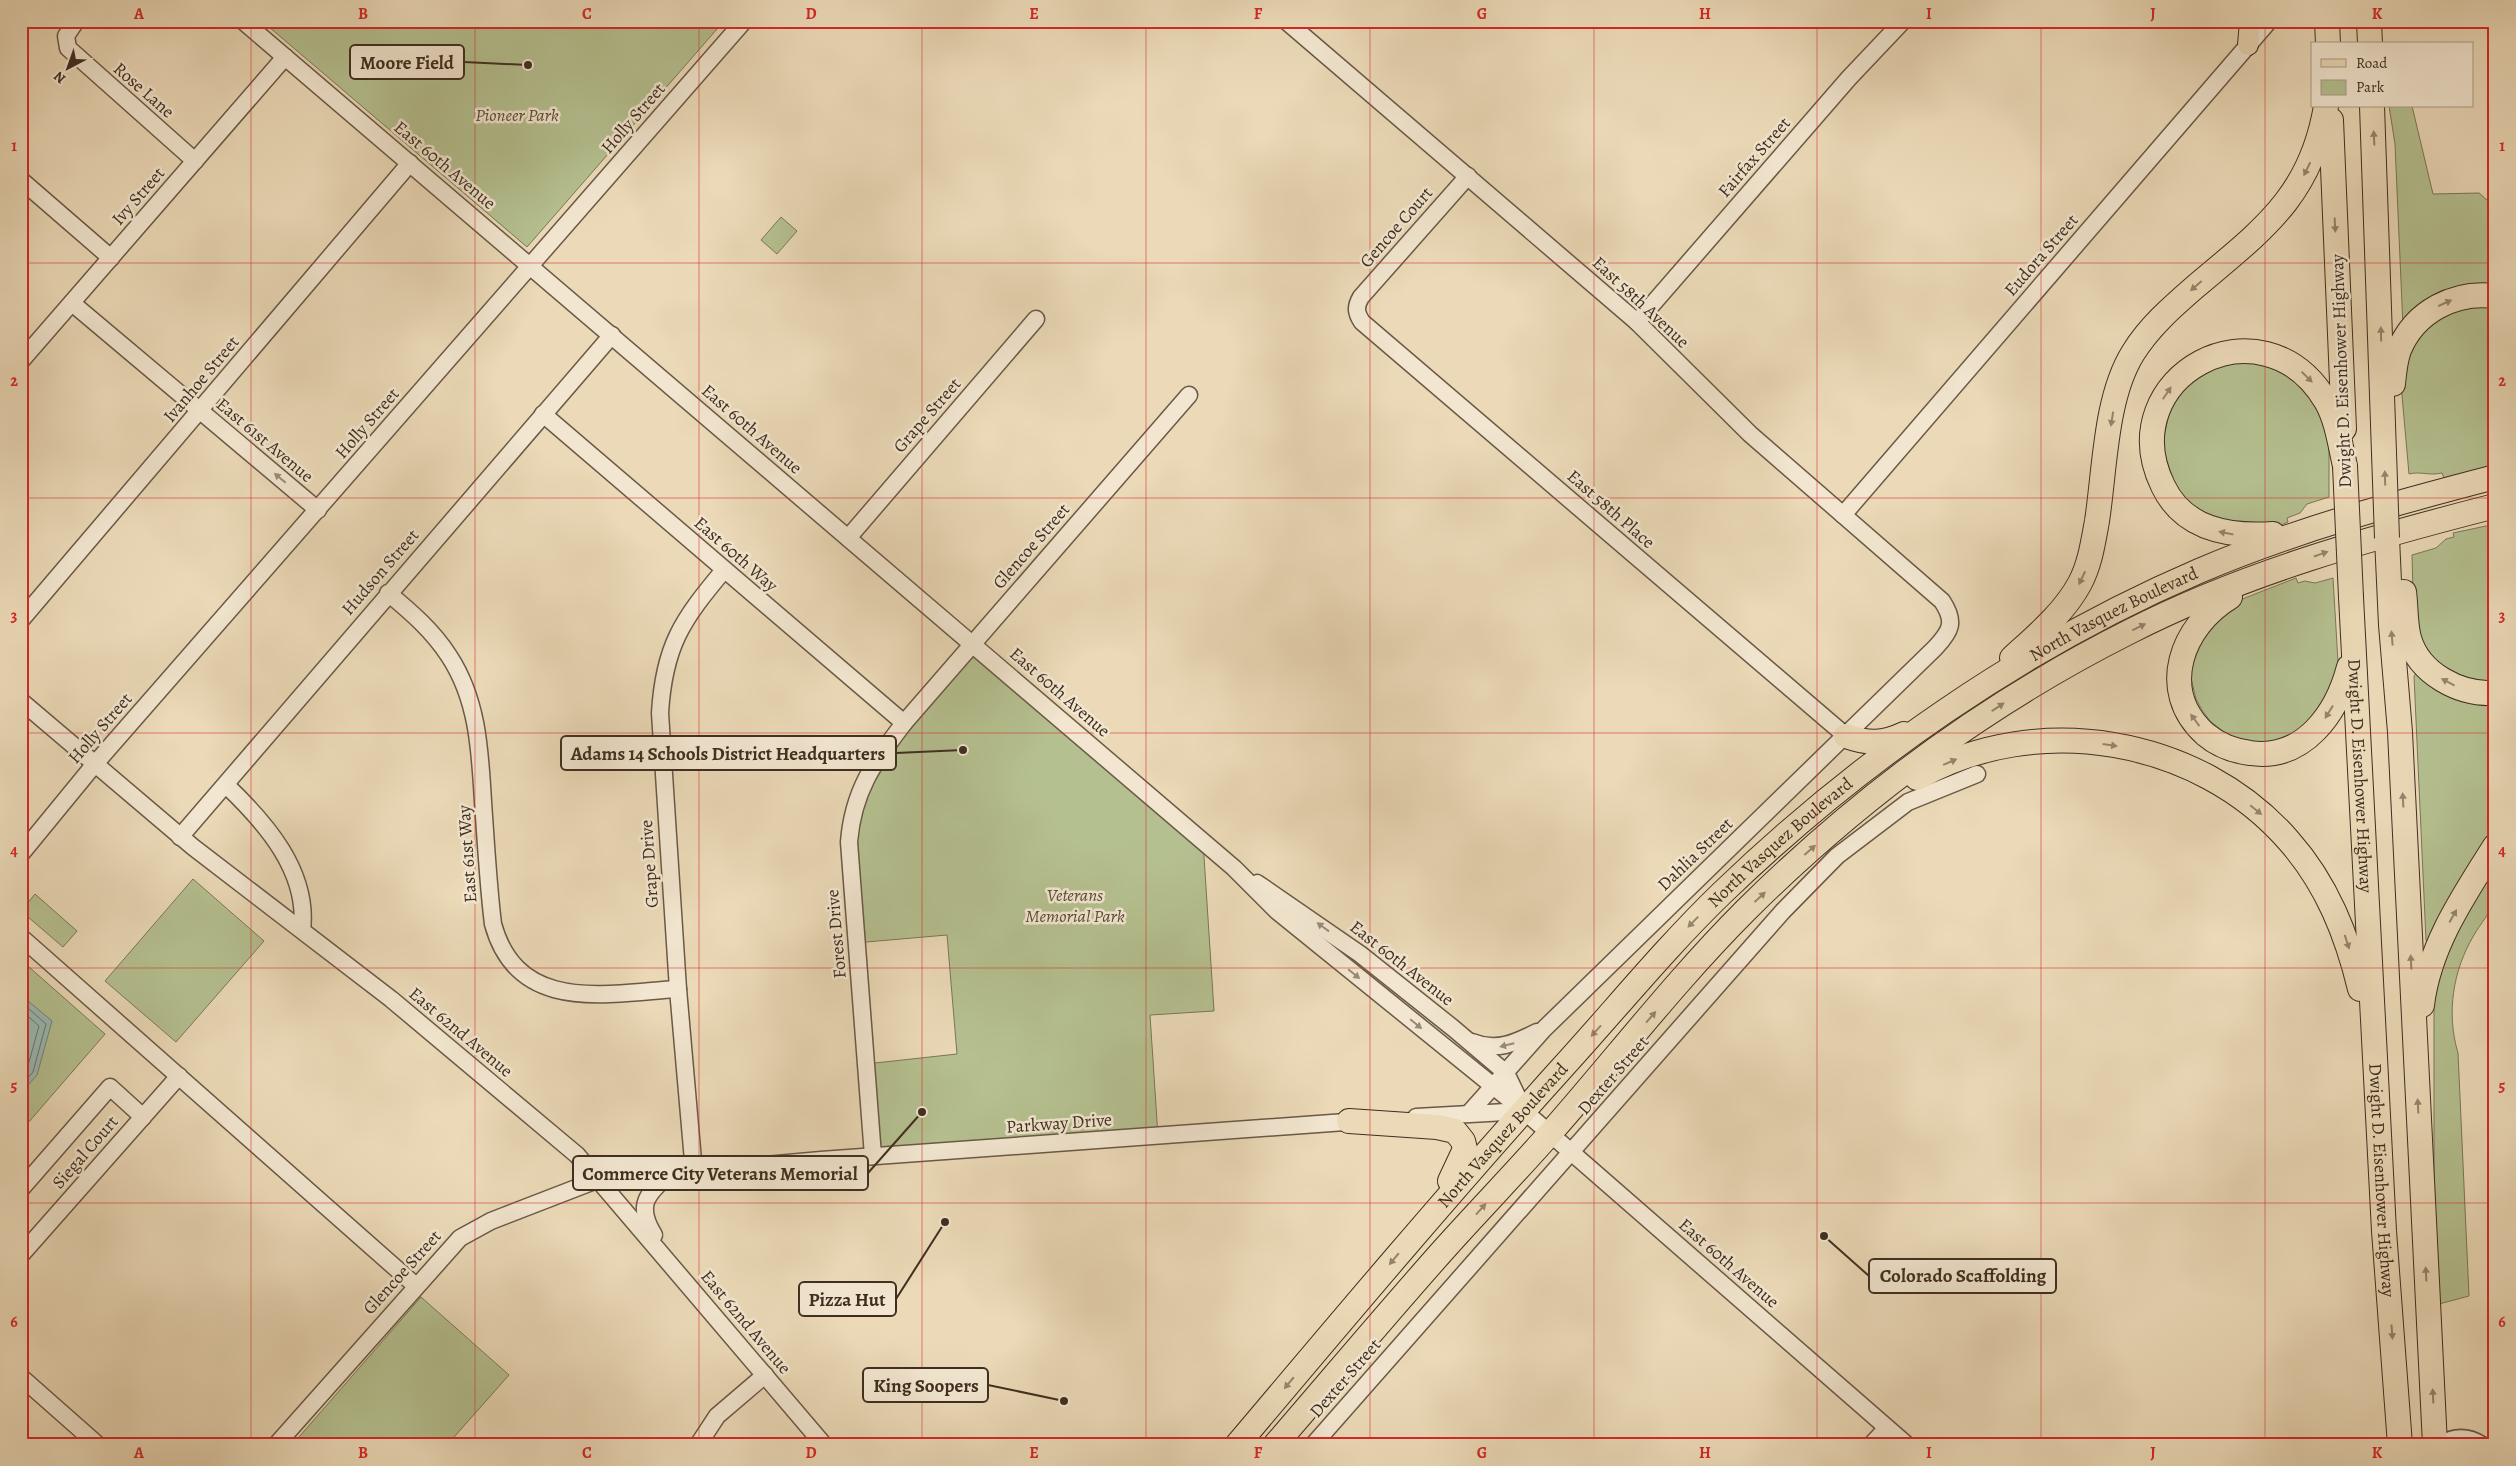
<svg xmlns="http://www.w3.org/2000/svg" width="2516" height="1466" viewBox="0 0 2516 1466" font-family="Alegreya,serif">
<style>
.green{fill:#b5c090;stroke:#7a7758}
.water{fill:#99b9b4;stroke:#758179}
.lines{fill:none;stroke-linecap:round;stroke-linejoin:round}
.shore{stroke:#6c746a;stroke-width:1}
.minor-casing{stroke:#6a5946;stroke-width:19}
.major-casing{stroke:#3f2e20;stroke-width:22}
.highway-casing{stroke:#3f2e20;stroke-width:26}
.minor{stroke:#f2e6d0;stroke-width:16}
.major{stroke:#ebd9b7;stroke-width:20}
.highway{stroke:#ebd9b7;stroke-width:24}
.highway-bridge-casing{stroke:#3f2e20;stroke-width:26;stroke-linecap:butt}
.highway-bridge{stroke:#ebd9b7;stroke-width:24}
.oneway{fill:#95846c}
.oneway2{fill:#988a78}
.grid{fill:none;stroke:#d62828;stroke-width:1;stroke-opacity:0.55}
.labels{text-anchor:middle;stroke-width:5;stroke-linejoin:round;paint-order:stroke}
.street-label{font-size:18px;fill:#3f2e20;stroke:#f2e6d0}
.park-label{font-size:18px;font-style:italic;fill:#574b36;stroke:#f2e6d0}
.leader{fill:none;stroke:#3f2e20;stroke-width:2}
.callout-dot{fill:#3f2e20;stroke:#f2e6d0;stroke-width:2}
.callout{fill:#f2e6d0;stroke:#3f2e20;stroke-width:2}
.callout-label{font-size:19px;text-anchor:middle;font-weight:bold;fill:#3f2e20}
.neatline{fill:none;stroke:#d62828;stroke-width:2}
.grid-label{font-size:16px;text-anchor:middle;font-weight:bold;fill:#d62828}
</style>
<rect width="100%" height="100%" fill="#ebd9b7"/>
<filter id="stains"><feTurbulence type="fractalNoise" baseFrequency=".004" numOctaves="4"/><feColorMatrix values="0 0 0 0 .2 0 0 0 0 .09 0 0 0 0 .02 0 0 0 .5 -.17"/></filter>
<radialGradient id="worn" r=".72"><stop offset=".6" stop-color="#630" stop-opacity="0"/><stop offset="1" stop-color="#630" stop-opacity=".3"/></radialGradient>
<g class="green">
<path d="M262 21H724L527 247Z"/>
<path d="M2389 106H2412L2433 194 2479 193 2495 207V290L2403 327 2395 144Z"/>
<path d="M781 217 797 231 777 254 761 240Z"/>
<path d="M2495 305V465L2444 478 2442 473C2429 476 2421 471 2409 474L2401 384 2403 363 2417 333 2455 307Z"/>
<path d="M2220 362H2270L2315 397 2329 440V497L2307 504 2300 513 2287 518 2288 522 2274 528 2194 515 2159 462 2172 398Z"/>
<path d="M2486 526 2495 527V688L2481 687 2434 664 2414 626 2412 555 2436 548 2446 539 2454 537 2453 533Z"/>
<path d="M2296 578 2298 583 2305 581 2315 583 2333 578 2338 662 2336 680 2311 727 2265 745 2229 736 2210 721 2202 710 2196 699 2191 678 2192 663 2201 638 2232 603Z"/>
<path d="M972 644 1203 841 1214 1011 1150 1015 1158 1136 873 1156 866 1064 957 1054 947 935 855 943 857 799Z"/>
<path d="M2419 669 2495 702V828L2429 944 2426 940 2414 676Z"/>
<path d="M2495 864C2495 874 2497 887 2495 898 2493 910 2480 924 2474 935 2453 970 2446 1013 2458 1053L2469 1296 2439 1304 2434 1171V999L2443 957Z"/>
<path d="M193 879 264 941 176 1042 105 981Z"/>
<path d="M35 894 77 931 63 947 21 911Z"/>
<path d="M21 960 105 1034 21 1131Z"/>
<path d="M421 1297 509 1375 447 1445H292Z"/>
</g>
<path class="water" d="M21 995 52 1021 37 1075 21 1093Z"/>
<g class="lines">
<g class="shore">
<path d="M21 1002 46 1024 33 1072 21 1085"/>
<path d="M21 1010 39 1026 27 1069 21 1076"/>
</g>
<g class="minor-casing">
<g id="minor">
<path d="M76 21 66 36 68 48 195 161"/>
<path d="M243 21 1234 868 1277 911 1524 1111 1907 1445"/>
<path d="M1286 21 1637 322 1750 434 1942 601C1956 622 1951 631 1935 648L1544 1029 1470 1112"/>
<path d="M1468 176 1361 297C1355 307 1356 313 1362 322L1846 736"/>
<path d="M21 180 111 258"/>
<path d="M72 303 318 510"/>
<path d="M1637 322 1849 78 1903 21"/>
<path d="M21 361 285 57"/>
<path d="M543 414 904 723"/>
<path d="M1843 515 2269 21"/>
<path d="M848 538 1036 319"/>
<path d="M388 593C411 612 433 631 449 656 478 700 480 751 483 802 486 843 488 883 493 924 518 1015 607 993 678 989"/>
<path d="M21 620 410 163"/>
<path d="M21 701 193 847 391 999 577 1155 824 1445"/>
<path d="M226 785C266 823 309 872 302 930"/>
<path d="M180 837 612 335"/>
<path d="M21 854 94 765 744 21"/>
<path d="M1257 883 1360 954 1453 1028 1506 1073 1522 1106"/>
<path d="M21 937 416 1286"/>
<path d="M1472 1042C1497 1052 1515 1043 1537 1032"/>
<path d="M1416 1117 1524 1111"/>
<path d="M873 1156 849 842C853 791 874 762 904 723L1189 395"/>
<path d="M694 1172 678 989 660 713C664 646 682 620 724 570"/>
<path d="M21 1189 110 1087 143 1117"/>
<path d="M654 1235C636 1206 646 1194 670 1174"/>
<path d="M21 1255 179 1076"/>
<path d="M21 1377 98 1445"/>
<path d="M276 1445 460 1238 491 1221 597 1180 821 1160 1359 1121"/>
<path d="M698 1445 717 1416 765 1375"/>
<path d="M1313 1445 1783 911 1837 856 1908 802 1977 774"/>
<path d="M1871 1445 1887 1428"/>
<path d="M2440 1445C2454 1436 2468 1436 2482 1445"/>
</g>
</g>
<g class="major-casing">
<path id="major" d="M2248 45 2250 21"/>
</g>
<g class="highway-casing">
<g id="highway">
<path d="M2327 21 2328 44"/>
<path d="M2369 21 2370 44"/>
<path d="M2372 106 2384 453"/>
<path d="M2331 120 2344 429"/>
<path d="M2393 384C2394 373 2395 361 2399 350 2415 311 2455 291 2495 296"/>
<path d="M2273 534C2229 537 2184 530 2163 486 2110 377 2262 294 2326 401 2337 420 2340 444 2345 466"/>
<path d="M2387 538 2391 625 2400 732 2435 1445"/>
<path d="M2404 592C2406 606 2405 624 2409 638 2419 674 2460 695 2495 693"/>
<path d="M2230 597C2182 626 2157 690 2205 734 2218 745 2234 751 2250 753 2304 761 2337 713 2349 667"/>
<path id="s1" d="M2351 597 2384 1231 2400 1445"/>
<path d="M2012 658C2036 636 2064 613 2080 583 2090 564 2093 543 2097 521 2105 469 2105 398 2133 353 2149 327 2172 307 2195 287 2261 231 2311 197 2326 106"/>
<path d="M1846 736C1868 744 1883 744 1904 734"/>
<path d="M1917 778C2036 710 2199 737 2289 841 2327 884 2347 935 2360 989"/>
<path d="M2422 1005C2429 946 2464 895 2495 846"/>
<path d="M1349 1121 1437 1127 1455 1131 1463 1141 1465 1149 1450 1181"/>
<path id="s2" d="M1237 1445C1344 1318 1451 1191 1562 1068 1615 1010 1665 948 1722 893 1860 760 2022 647 2199 571 2295 530 2395 503 2495 477"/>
<path d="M1275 1445C1332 1379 1388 1312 1446 1247 1481 1208 1518 1170 1553 1130 1617 1057 1677 979 1746 910 1858 799 1988 703 2129 632 2244 573 2370 538 2495 506"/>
</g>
</g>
<use href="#minor" class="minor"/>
<use href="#major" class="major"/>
<use href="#highway" class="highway"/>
<g class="highway-bridge-casing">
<g id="highway-bridge">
<path d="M2384 453 2387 538"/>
<path d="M2345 466 2351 597"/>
</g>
</g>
<use href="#highway-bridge" class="highway-bridge"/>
</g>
<defs><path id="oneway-solid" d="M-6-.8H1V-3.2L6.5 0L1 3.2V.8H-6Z" transform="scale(1.25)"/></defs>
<g class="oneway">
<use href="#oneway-solid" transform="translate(2374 138) rotate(-93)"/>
<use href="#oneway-solid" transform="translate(2307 169) rotate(116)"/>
<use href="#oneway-solid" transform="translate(2335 225) rotate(87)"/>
<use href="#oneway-solid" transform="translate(2196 286) rotate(139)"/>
<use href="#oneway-solid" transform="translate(2445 303) rotate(-24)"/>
<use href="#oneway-solid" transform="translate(2381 334) rotate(-91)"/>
<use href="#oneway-solid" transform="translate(2307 377) rotate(44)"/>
<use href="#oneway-solid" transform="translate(2167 393) rotate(-56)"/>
<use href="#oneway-solid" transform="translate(2112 419) rotate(99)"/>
<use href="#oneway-solid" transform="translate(2385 478) rotate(-92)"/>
<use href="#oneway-solid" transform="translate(2226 533) rotate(-169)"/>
<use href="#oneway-solid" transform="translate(2321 554) rotate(-19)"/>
<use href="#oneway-solid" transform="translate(2082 578) rotate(115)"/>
<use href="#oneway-solid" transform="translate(2139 627) rotate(-26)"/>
<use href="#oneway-solid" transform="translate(2392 638) rotate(-95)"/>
<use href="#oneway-solid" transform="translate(2448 682) rotate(-152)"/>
<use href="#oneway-solid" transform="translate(1998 707) rotate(-33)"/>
<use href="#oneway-solid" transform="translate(2329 712) rotate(122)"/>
<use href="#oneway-solid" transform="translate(2195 720) rotate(-126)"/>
<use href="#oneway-solid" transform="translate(2110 745) rotate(8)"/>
<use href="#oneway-solid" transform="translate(1950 762) rotate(-23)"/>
<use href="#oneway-solid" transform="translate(2403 800) rotate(-93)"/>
<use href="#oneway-solid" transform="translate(2256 810) rotate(39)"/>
<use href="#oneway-solid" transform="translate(1810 850) rotate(-41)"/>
<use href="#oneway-solid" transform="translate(1760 897) rotate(-43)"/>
<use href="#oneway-solid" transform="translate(2453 916) rotate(-61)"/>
<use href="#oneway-solid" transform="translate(1693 922) rotate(134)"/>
<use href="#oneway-solid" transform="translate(2347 942) rotate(72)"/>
<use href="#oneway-solid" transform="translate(2411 962) rotate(-93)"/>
<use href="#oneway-solid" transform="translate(1651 1017) rotate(-49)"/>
<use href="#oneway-solid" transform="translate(1596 1031) rotate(132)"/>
<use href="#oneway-solid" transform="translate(2418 1106) rotate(-93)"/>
<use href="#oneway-solid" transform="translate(1481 1209) rotate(-48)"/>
<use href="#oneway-solid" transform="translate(1394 1259) rotate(130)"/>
<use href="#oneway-solid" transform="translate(2426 1274) rotate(-93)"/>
<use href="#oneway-solid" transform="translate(2392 1332) rotate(86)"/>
<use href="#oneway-solid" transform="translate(1289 1383) rotate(130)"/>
<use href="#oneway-solid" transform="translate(2433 1396) rotate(-93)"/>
</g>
<g class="oneway2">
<use href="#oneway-solid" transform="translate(280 478) rotate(-140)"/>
<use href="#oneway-solid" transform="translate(1323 927) rotate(-144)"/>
<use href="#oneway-solid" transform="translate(1354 974) rotate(39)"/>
<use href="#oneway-solid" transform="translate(1416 1024) rotate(39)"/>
<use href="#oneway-solid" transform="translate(1507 1045) rotate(166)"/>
</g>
<path class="grid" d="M251 21V1445M475 21V1445M699 21V1445M922 21V1445M1146 21V1445M1370 21V1445M1594 21V1445M1817 21V1445M2041 21V1445M2265 21V1445M21 263H2495M21 498H2495M21 733H2495M21 968H2495M21 1203H2495"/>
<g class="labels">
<g class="street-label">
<text transform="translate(144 90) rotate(41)" y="6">Rose Lane</text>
<text transform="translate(633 118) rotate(-49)" y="6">Holly Street</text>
<text transform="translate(1754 157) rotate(-49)" y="6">Fairfax Street</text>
<text transform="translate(445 165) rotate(40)" y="6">East 60th Avenue</text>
<text transform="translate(138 196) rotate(-49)" y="6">Ivy Street</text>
<text transform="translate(1396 227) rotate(-49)" y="6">Gencoe Court</text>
<text transform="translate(2041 255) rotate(-49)" y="6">Eudora Street</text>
<text transform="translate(1641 302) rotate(43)" y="6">East 58th Avenue</text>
<text transform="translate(2341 371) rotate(-92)" y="6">Dwight D. Eisenhower Highway</text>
<text transform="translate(201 379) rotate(-50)" y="6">Ivanhoe Street</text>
<text transform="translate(927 415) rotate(-49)" y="6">Grape Street</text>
<text transform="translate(367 423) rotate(-49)" y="6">Holly Street</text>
<text transform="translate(752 429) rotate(41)" y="6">East 60th Avenue</text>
<text transform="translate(265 440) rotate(40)" y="6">East 61st Avenue</text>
<text transform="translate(1611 509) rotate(41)" y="6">East 58th Place</text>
<text transform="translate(1031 546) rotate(-49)" y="6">Glencoe Street</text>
<text transform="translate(736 554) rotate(41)" y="6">East 60th Way</text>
<text transform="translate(380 572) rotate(-49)" y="6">Hudson Street</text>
<text dy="6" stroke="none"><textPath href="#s2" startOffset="1218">North Vasquez Boulevard</textPath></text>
<text transform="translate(1060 692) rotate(41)" y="6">East 60th Avenue</text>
<text transform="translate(100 728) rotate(-49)" y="6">Holly Street</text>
<text dy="6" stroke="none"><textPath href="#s1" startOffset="179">Dwight D. Eisenhower Highway</textPath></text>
<text dy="6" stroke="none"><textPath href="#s2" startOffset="812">North Vasquez Boulevard</textPath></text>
<text transform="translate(467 854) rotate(-94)" y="6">East 61st Way</text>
<text transform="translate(1695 854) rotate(-44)" y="6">Dahlia Street</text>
<text transform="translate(649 864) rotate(-94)" y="6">Grape Drive</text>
<text transform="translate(836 934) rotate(-95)" y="6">Forest Drive</text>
<text transform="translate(1402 963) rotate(38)" y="6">East 60th Avenue</text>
<text transform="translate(461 1032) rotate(40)" y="6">East 62nd Avenue</text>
<text transform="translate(1613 1075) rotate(-49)" y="6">Dexter Street</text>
<text transform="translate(1059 1123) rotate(-4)" y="6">Parkway Drive</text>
<text dy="6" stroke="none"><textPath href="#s2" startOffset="408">North Vasquez Boulevard</textPath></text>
<text transform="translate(85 1152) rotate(-49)" y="6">Siegal Court</text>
<text dy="6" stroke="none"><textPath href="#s1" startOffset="584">Dwight D. Eisenhower Highway</textPath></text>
<text transform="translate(1729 1263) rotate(41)" y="6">East 60th Avenue</text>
<text transform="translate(402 1272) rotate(-48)" y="6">Glencoe Street</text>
<text transform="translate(746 1322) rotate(50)" y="6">East 62nd Avenue</text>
<text transform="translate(1345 1378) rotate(-49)" y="6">Dexter Street</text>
</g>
<g class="park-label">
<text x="517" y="121">Pioneer Park</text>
<text x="1075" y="901">Veterans<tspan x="1075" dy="21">Memorial Park</tspan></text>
</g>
</g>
<path class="leader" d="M528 65L464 62M963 750L896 753M922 1112L868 1173M1824 1236L1869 1276M945 1222L896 1299M1064 1401L988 1385"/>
<g class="callout-dot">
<circle cx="528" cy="65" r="5"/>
<circle cx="963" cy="750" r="5"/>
<circle cx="922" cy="1112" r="5"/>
<circle cx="1824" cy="1236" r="5"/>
<circle cx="945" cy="1222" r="5"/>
<circle cx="1064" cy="1401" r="5"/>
</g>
<g class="callout">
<rect x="350" y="45" width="114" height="34" rx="5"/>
<rect x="561" y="736" width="335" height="34" rx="5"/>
<rect x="573" y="1156" width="295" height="34" rx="5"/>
<rect x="1869" y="1259" width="187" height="34" rx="5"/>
<rect x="799" y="1282" width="97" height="34" rx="5"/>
<rect x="863" y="1368" width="125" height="34" rx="5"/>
</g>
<g class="callout-label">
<text x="407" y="69">Moore Field</text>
<text x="728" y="760">Adams 14 Schools District Headquarters</text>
<text x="720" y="1180">Commerce City Veterans Memorial</text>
<text x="1963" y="1282">Colorado Scaffolding</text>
<text x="847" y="1306">Pizza Hut</text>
<text x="926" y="1392">King Soopers</text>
</g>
<rect width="2516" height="1466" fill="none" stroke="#ebd9b7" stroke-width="55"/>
<rect x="2311" y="42" width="162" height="65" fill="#f2e6d0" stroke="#aa9c8a"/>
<rect x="2321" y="59" width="25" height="8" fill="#ebd9b7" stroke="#aa9c8a"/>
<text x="2356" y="68" font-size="15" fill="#3f2e20">Road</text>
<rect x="2321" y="80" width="25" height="15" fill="#b5c090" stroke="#aa9c8a"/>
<text x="2356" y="92" font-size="15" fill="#3f2e20">Park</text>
<g transform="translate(68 68) rotate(221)" stroke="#f2e6d0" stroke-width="4" paint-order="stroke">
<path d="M0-4L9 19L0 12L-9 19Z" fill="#3f2e20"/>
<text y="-8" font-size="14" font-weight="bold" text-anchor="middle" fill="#3f2e20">N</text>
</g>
<rect x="28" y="28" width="2460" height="1410" class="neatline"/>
<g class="grid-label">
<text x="139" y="19">A</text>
<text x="363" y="19">B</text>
<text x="587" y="19">C</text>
<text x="811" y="19">D</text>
<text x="1034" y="19">E</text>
<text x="1258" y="19">F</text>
<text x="1482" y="19">G</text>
<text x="1705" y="19">H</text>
<text x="1929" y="19">I</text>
<text x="2153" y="19">J</text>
<text x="2377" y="19">K</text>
<text x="14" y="151">1</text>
<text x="2502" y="151">1</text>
<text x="14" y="386">2</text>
<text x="2502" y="386">2</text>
<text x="14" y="621">3</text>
<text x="2502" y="621">3</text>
<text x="14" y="856">4</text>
<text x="2502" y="856">4</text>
<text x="14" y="1091">5</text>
<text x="2502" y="1091">5</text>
<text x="14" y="1327">6</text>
<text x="2502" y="1327">6</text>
<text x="139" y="1458">A</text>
<text x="363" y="1458">B</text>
<text x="587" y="1458">C</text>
<text x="811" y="1458">D</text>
<text x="1034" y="1458">E</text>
<text x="1258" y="1458">F</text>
<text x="1482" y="1458">G</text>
<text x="1705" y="1458">H</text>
<text x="1929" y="1458">I</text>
<text x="2153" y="1458">J</text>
<text x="2377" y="1458">K</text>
</g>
<rect width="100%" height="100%" filter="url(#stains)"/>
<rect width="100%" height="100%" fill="url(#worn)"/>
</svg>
